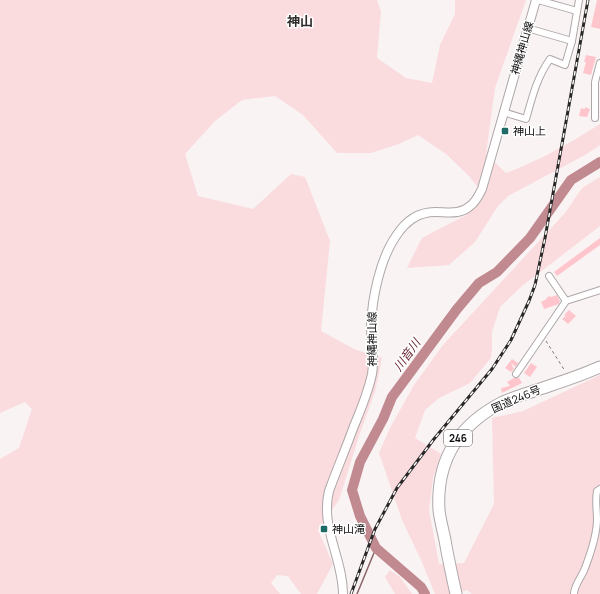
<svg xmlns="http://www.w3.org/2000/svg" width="600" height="594" viewBox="0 0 600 594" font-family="Manrope,'Noto Sans JP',sans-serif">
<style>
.green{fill:#fadbde}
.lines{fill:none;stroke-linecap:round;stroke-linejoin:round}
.stream{stroke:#8b6468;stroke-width:1.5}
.river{stroke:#c08a90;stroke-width:10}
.building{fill:#ffc5cc}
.street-casing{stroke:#aea7a8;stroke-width:8}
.secondary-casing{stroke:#aea7a8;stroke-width:10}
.highway-casing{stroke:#aea7a8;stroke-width:13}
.path{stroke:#7b7677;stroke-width:1;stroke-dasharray:3 3;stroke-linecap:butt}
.street{stroke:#fff;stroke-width:6}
.secondary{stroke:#fff;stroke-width:8}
.highway{stroke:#fff;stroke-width:11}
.rail-casing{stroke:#2a2727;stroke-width:3}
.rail{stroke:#fff;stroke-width:1.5;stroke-dasharray:4.5;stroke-linecap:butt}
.poi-dot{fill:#1e6a67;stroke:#fff;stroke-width:1.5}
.labels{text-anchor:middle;stroke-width:3;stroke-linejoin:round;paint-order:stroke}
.shield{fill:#fff;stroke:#565555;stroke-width:1}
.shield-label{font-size:10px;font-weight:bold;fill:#0e0c0c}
.street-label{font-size:11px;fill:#0e0c0c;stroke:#fff}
.poi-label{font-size:11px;fill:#0e0c0c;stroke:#fff;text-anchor:start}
.water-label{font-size:12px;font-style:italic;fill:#672432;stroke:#fff}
.quarter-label{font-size:13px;font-weight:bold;fill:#312c2c;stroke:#fff}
</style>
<rect width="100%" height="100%" fill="#faf3f4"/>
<g class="green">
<path d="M0 0H377L381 12 377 58 406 78 432 83 440 45 455 14V0H526L495 88 486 154 506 173C539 161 570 143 600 124V145L585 155 508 196 498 206 475 242 449 265 407 268 422 238 466 215 484 195 468 175 446 154 418 135 399 144 371 153H337L303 115 275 96 242 100 215 121 185 154 198 196 253 209 291 174 305 177 330 241 321 331 354 349 382 358 375 392 360 433 339 500 318 530 333 564 317 594H301L288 576 277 575 271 583 280 594H0V459L19 448 32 409 25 402 0 413Z"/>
<path d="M600 177V226L522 286 500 307 492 332V348L491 358 470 383 439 398 425 410 415 438 441 454 433 478 429 510 439 564 464 563 494 504 492 418 523 411 600 375V594H472L467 590 456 594H435L421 560 402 520 379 453 390 428 414 385 443 345 565 213 582 188Z"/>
<path d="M390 570 400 577 412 594H395L385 577Z"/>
</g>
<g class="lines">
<path class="stream" d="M357 594 376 548"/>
<path class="river" d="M425 594 421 587 376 548 360 516 352 490 360 462 383 419 392 397 457 309 479 283 497 272 530 238 571 180 600 162"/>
</g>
<g class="building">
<path d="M597 0H600V29L591 27Z"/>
<path d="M586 55 596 57 591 75 583 73 586 62H584Z"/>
<path d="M585 107 590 109 587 117 579 116 581 108 585 109Z"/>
<path d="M600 238V245L557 276 554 272Z"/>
<path d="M557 295 560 301 559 304 544 309 541 302 547 299 546 298 550 296 551 297Z"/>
<path d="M569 310 576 316 568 324 562 319 566 316 564 315Z"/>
<path d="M512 359 518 363 516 367 511 363 514 369 511 372 505 368Z"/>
<path d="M531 363 537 367 530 377 524 373Z"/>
<path d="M514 378H519L522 383 502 393 501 388 510 386 507 382Z"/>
</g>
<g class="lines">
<g class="street-casing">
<g id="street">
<path d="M538 0 577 11"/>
<path d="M527 28 572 41"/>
<path d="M503 112 526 119C532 98 537 77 550 59L565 65 572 41 579 0"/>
<path d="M595 118V82L600 63"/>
<path d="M549 276 566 301"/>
<path d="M516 374 566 301 600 290"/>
<path d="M574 594C574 585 582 577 585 568 590 555 597 533 597 519 597 510 595 501 597 491L600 489"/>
</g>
</g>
<g class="secondary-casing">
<path id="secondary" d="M343 594C343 559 320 527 329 491 337 469 346 448 354 426 361 409 368 393 372 374 375 358 371 342 371 326 372 298 380 259 396 236 405 222 418 212 435 212 448 212 460 215 470 206 476 202 479 195 482 189L536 0"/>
</g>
<g class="highway-casing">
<path id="highway" d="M456 594C452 576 448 558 445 540 443 530 440 520 439 510 436 460 458 425 503 402 512 398 522 395 531 392 554 384 578 377 600 367"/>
</g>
<path class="path" d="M546 341 565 371"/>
<use href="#street" class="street"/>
<use href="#secondary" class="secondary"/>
<use href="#highway" class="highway"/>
<g class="rail-casing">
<path id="rail" d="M351 594 375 529 397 488 434 439 492 369 511 340 529 301 535 285 545 238 588 0"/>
</g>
<use href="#rail" class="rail"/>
</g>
<g class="poi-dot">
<rect x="501" y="127" width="8" height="8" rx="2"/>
<rect x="320" y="525" width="8" height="8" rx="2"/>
</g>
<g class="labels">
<rect class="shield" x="444" y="430" width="28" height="16" rx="3"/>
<g class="shield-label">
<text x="458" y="442">246</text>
</g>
<g class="street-label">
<text transform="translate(522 48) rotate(-74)" y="4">神縄神山線</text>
<text transform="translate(372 339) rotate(-90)" y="4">神縄神山線</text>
<text transform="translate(516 399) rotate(-23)" y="4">国道246号</text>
</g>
<g class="poi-label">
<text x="513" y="135">神山上</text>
<text x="332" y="533">神山滝</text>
</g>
<g class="water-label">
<text transform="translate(407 355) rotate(-54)" y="4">川音川</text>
</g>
<g class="quarter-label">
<text x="300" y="26">神山</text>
</g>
</g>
</svg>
